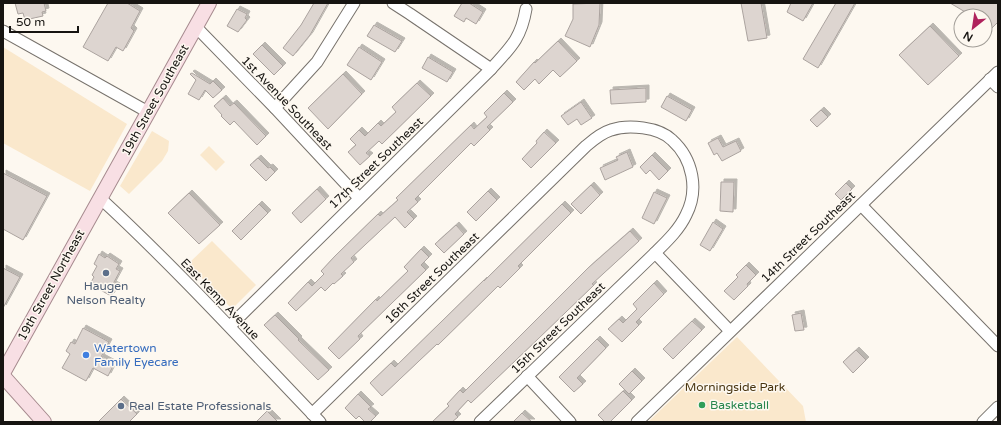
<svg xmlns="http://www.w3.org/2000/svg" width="1001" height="425" viewBox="0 0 1001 425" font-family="'Varela Round',sans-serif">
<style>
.green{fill:#fae8cc}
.building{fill:#ddd5d0;stroke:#aba39f;filter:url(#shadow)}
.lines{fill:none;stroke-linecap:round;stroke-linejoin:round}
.minor-casing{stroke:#77726c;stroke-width:13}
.major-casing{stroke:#a68a8e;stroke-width:16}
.minor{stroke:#fff;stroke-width:11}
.major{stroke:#f8dfe4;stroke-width:14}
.service-dot{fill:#5c6f8a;stroke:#fdf8f0;stroke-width:1.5}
.shop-dot{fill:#3f7fe0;stroke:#fdf8f0;stroke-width:1.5}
.leisure-dot{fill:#2e9e5b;stroke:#fdf8f0;stroke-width:1.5}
.labels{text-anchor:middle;stroke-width:3;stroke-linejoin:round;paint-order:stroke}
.street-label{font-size:12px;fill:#161411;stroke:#fdf8f0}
.service-label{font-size:12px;fill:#4e5e75;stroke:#fdf8f0}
.shop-label{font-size:12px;fill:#366cbe;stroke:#fdf8f0;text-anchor:start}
.park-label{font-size:12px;fill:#493510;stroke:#fdf8f0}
.leisure-label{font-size:12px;fill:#27864d;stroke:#fdf8f0;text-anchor:start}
</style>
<defs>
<filter id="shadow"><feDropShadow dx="3" dy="-3" stdDeviation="0" flood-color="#0004"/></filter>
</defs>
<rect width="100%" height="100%" fill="#fdf8f0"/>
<g class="green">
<path d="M3 47 127 124 90 191 3 143Z"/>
<path d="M152 131 169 141 168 151 162 161 129 194 120 186Z"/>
<path d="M209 146 225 162 216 171 200 155Z"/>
<path d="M212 241 256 285 232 309 188 264Z"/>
<path d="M737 337 803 406 806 422H648Z"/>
</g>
<g class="building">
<path d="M15 3H44L46 11 42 12 43 16 25 20 23 13 18 14Z"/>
<path d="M108 3H127L140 11 131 28 134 31 123 51 116 47 108 61 83 47Z"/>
<path d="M314 3H328L310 35 293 56 283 48 301 25Z"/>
<path d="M462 3H469L483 12 476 24 466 18 464 22 454 16Z"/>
<path d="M600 3 599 25 590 47 565 36 573 19V4Z"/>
<path d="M741 3H761L767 38 748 41Z"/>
<path d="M791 3H813L803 21 787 12Z"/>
<path d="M836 3H855L818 68 803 59Z"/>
<path d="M950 3H998V22L992 28 985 23V16H972Z"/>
<path d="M237 9 247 14 245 18 247 20 238 32 227 26Z"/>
<path d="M374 25 402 41 395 52 367 36Z"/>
<path d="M930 26 959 56 928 85 899 55Z"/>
<path d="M558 41 577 61 560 77 553 70 539 84 535 79 524 90 516 82 534 62 535 63Z"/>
<path d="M262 45 283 66 274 75 253 54Z"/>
<path d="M359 47 382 62 371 80 347 65Z"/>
<path d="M428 57 453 72 447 82 422 68Z"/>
<path d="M192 73 210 84 213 81 222 90 213 98 205 90 199 100 188 94 196 80 190 74Z"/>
<path d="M343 74 362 94 328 129 308 108Z"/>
<path d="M417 83 431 96 382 144 379 141 366 153 370 156 360 165 348 152 356 145 350 139 359 130 365 136 378 123 381 126 396 112 392 107Z"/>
<path d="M646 88V102L611 104 610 90Z"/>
<path d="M504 93 513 102 487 127 490 130 474 146 471 143 415 199 418 202 407 212 414 219 405 228 395 217 351 258 354 262 341 274 343 276 334 284 333 283 325 291 321 287 296 311 288 303 308 282 312 286 324 274 321 271 335 256 378 214 380 216 398 200 396 198 471 125 474 129 487 117 484 113Z"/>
<path d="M667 96 692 110 686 121 661 107Z"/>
<path d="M223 98 230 106 234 103 266 136 257 145 234 121 230 125 221 116 222 115 214 106Z"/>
<path d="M581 102 592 118 581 125 577 119 568 125 561 116Z"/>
<path d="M821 110 828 117 817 127 810 120Z"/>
<path d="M544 132 556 143 531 168 522 159 537 143 536 141Z"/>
<path d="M718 138 723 147 736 141 741 151 722 161 717 153 714 155 708 143Z"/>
<path d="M627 152 633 167 605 180 600 168 618 160 616 157Z"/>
<path d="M652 155 668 171 659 180 650 170 646 174 640 167Z"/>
<path d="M258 158 268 168 270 167 275 172 266 181 250 165Z"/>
<path d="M3 173 47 196 23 240 3 229Z"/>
<path d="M721 182H734L733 212 720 211Z"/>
<path d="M846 183 852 189 841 200 835 194Z"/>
<path d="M591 185 600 195 581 214 571 204Z"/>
<path d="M317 189 326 199 301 223 292 213Z"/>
<path d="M488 191 497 200 476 221 467 212Z"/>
<path d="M654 192 667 198 654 224 642 218Z"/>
<path d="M189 193 220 225 199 244 168 213Z"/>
<path d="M259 204 268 213 241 240 232 231Z"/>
<path d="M562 204 571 213 518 266 520 268 500 288 498 286 438 345 437 344 382 396 370 383 391 363 395 367 484 280V281Z"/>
<path d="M713 222 723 229 710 251 700 245Z"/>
<path d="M456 225 464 234 444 253 435 244Z"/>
<path d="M630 231 639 241 592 284 594 285 538 339 471 403 468 400 455 414 458 417 452 422H432L449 406 447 404 460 390 463 393 588 268Z"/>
<path d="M421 249 429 257 421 265 426 270 358 336 360 339 339 359 328 348 376 299 377 301 408 271 404 267Z"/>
<path d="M99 254 105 258 107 256 119 264 116 269 120 271 113 284 117 286 111 296 90 284 94 277 92 275 97 266 94 264Z"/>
<path d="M746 265 756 275 747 284 748 286 734 300 724 291 738 277 736 275Z"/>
<path d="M3 268 20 277 3 308Z"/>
<path d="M654 283 664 294 636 322 639 325 622 342 608 329 619 319 623 323 637 309 633 304Z"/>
<path d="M801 313 804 330 795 331 792 315Z"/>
<path d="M275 315 299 339 298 340 329 370 318 380 264 325Z"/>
<path d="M692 321 702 330 673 359 663 349Z"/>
<path d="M83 328 109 342 101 357 114 364 108 376 93 368 86 381 62 368 70 354 66 351 71 342 75 344Z"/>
<path d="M597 339 606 348 577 378 583 384 574 392 559 377Z"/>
<path d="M856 350 866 360 853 373 843 362Z"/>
<path d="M632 371 642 381 629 394 619 384Z"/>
<path d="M623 391 632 400 610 422H605L598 415Z"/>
<path d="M358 394 371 407 368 409 376 416 370 422H365L359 416 356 419 345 408Z"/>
<path d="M121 399 137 414 129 422H98Z"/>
<path d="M267 411 278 422H256Z"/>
<path d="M522 413 532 422H513Z"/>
</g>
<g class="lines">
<g class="minor-casing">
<g id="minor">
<path d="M393 3 410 14 491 69"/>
<path d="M196 27 275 108 359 198"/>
<path d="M3 31 148 112"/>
<path d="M990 79 998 87"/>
<path d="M275 108 317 62 354 3"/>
<path d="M100 198C177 269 247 346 320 422"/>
<path d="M861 205 998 346"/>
<path d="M655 253 730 331"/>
<path d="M230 326 491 69C510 48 521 39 526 9"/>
<path d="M527 376 570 422"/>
<path d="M312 414 586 146C593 140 601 133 611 130 628 124 659 127 672 140 693 159 699 190 686 215 679 230 666 242 655 253L480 422"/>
<path d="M637 422 998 72"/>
<path d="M983 422 998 407"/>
</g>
</g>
<g class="major-casing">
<g id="major">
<path d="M3 373 209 3"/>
<path d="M3 376 44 422"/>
</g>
</g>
<use href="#minor" class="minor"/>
<use href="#major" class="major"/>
</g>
<g class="service-dot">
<circle cx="106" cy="273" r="4"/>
<circle cx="121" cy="406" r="4"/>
</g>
<circle class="shop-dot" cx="86" cy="355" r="4"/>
<circle class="leisure-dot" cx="702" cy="405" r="4"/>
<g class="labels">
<g class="street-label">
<text transform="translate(155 100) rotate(-61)" y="4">19th Street Southeast</text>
<text transform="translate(287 103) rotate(46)" y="4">1st Avenue Southeast</text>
<text transform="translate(376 163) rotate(-44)" y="4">17th Street Southeast</text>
<text transform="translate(808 237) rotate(-44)" y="4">14th Street Southeast</text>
<text transform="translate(432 278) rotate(-44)" y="4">16th Street Southeast</text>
<text transform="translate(51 285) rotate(-61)" y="4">19th Street Northeast</text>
<text transform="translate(220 299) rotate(46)" y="4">East Kemp Avenue</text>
<text transform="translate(558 328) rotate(-44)" y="4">15th Street Southeast</text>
</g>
<g class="service-label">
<text x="106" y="290">Haugen<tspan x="106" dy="14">Nelson Realty</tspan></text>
<text x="129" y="410" text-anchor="start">Real Estate Professionals</text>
</g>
<g class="shop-label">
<text x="94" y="352">Watertown<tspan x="94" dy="14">Family Eyecare</tspan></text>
</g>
<g class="park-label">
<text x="735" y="391">Morningside Park</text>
</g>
<g class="leisure-label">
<text x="710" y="409">Basketball</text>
</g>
</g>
<rect width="1001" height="425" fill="none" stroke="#161411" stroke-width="8"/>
<g transform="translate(973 28) rotate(210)"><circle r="19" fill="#fdf8f0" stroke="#a19d97"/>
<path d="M0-3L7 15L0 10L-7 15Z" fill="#af225c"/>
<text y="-6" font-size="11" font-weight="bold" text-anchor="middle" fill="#161411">N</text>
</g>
<path d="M10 26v6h68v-6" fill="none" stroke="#161411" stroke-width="2"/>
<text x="16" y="26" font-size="12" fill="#161411" stroke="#fdf8f0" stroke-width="3" paint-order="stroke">50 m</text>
</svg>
